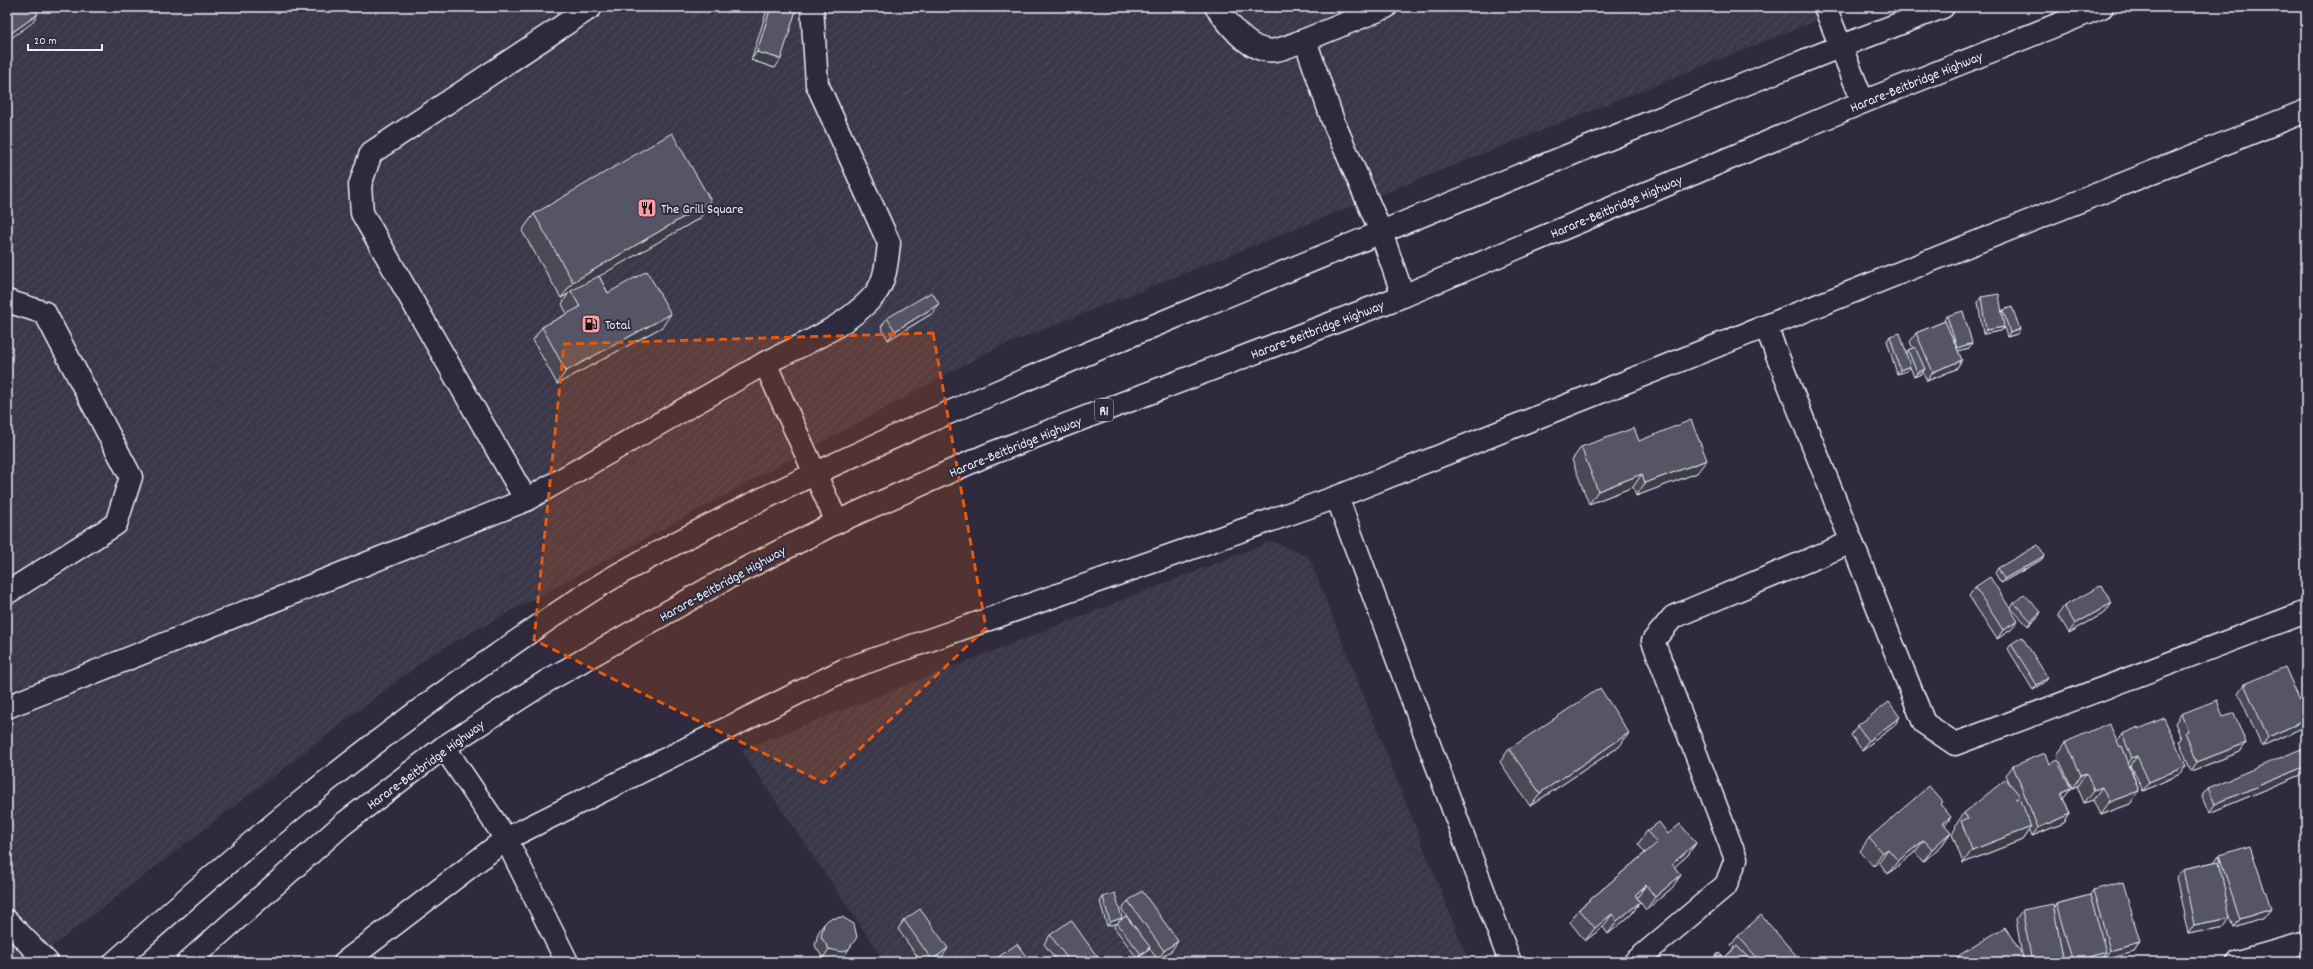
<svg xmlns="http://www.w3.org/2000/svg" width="2313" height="969" viewBox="0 0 2313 969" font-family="Dekko,sans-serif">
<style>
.industrial{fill:url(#industrial-furrows)}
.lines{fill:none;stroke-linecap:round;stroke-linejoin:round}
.minor-casing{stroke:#e8f1f8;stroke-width:25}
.highway-casing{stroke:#e8f1f8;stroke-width:25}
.minor{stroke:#2f2a3d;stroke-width:22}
.highway{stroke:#2f2a3d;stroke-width:22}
.wall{fill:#4b4957;stroke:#e8f1f8}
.shaded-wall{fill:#3d3c47;stroke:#e8f1f8}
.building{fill:#575565;stroke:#e8f1f8}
.marked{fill:#e8590c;fill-opacity:0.2;stroke:#e8590c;stroke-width:3;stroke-dasharray:8 5;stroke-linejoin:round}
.labels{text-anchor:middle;stroke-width:4;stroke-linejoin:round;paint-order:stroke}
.shield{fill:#2f2a3d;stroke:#b0b5c0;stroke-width:1}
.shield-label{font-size:13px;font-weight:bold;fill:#e8f1f8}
.street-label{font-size:14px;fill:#e8f1f8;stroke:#2f2a3d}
.poi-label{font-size:14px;fill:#e8f1f8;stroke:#2f2a3d;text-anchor:start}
</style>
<defs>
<pattern id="industrial-furrows" width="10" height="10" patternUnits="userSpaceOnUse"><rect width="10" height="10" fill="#3b3749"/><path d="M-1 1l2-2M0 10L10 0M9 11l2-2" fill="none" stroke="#4e4b5b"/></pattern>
</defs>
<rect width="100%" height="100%" fill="#2f2a3d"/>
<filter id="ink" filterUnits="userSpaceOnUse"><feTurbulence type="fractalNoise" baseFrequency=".025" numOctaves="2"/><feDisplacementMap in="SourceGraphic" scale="8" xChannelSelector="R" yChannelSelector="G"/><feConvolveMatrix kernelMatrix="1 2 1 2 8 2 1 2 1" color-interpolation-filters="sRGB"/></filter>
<g filter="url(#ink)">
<g class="industrial">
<path d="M7 7H1851L990 351 431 655 32 962H7Z"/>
<path d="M1272 541 1309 557 1469 962H885L741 750Z"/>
</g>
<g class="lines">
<g class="minor-casing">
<g id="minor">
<path d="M1216 7C1229 24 1250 55 1276 50 1286 48 1296 43 1305 40"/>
<path d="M1386 7 1305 40 1333 121 1381 232 1403 296"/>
<path d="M1825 7 1863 102"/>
<path d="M7 301 45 313 131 477 116 524 7 593"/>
<path d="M1766 327 1924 723 1955 744 2306 612"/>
<path d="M765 363 837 522"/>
<path d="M526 500 362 213 360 185 371 153 591 7"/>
<path d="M7 707 526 500 765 363C801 346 851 324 876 293 886 279 887 260 889 243L817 84 812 7"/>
<path d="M444 747 506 839 567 962"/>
<path d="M7 921 47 962"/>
<path d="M345 962 506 839 844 670 1337 497"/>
<path d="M1510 962 1337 497 2306 111"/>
<path d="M1635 962 1726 885 1736 859 1653 641 1673 617 1852 542"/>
<path d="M2238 962 2306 943"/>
</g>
</g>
<g class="highway-casing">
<g id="highway">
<path d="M115 962C236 853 362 747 497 655 537 627 577 598 619 574 823 460 1040 373 1255 284 1484 190 1712 95 1943 7"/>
<path d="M188 962 342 825 444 747 547 681 729 577 837 522 987 455 1403 296 1863 102 2102 7"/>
</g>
</g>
<use href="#minor" class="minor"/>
<use href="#highway" class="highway"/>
</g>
<g class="wall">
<path d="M768 7H797L775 68 751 60Z"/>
<path d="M1311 7H1321L1312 10Z"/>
<path d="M534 214 700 218 599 276 608 293 662 327 557 384 533 340 542 327 567 314 562 304 568 294 561 298 522 231Z"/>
<path d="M1981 297 2002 312 2003 310 2017 334 2007 337 2004 327 2001 331 1983 334 1978 302Z"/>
<path d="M939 304 933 313 888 340 881 327 887 318Z"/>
<path d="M1947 316 1969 348 1958 351 1962 360 1956 369 1927 381 1923 372 1921 374 1914 377 1910 367 1907 371 1897 374 1887 341 1890 336 1906 353 1908 350 1913 348 1910 342 1916 333 1945 321 1944 320Z"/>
<path d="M1639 441 1697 473 1636 496 1633 487 1589 504 1572 460 1581 447Z"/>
<path d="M2044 556 2041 560 2001 583 1995 573 1998 568Z"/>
<path d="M1975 587 2012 629 1997 639 1969 596Z"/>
<path d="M2014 603 2038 617 2028 626 2011 608Z"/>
<path d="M2064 606 2106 612 2069 633 2058 615Z"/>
<path d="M2011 644 2045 682 2033 690 2008 649Z"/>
<path d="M2306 662V692L2300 670Z"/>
<path d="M2244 684 2306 714V722L2302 728 2262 746 2238 693Z"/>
<path d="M2181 714 2223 717 2246 743 2240 752 2191 771 2179 741 2181 738 2175 723Z"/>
<path d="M1857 726H1894L1862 750 1851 735Z"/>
<path d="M2139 729 2180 774 2143 791 2131 765H2130L2139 791 2130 804 2100 815 2093 800 2084 803 2077 786 2072 788 2057 755 2066 742 2117 741 2122 734Z"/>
<path d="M1620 746 1530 806 1500 762 1509 749Z"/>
<path d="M2306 762V768L2301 775 2209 813 2202 796 2208 788Z"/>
<path d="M2049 764 2064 797H2063L2070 814 2064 823 2032 836 2029 830 2022 840 1963 863 1952 834 1956 827 1955 826 1964 813 2010 784 2006 775 2013 766Z"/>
<path d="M1941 805 1945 826 1951 832 1942 845 1923 862 1915 852 1888 874 1879 862 1873 866 1860 851 1869 838Z"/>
<path d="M1647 831 1668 834 1696 843 1687 856 1674 867 1672 888 1646 910 1640 902 1631 915 1608 934 1603 927 1585 941 1570 922 1579 909 1645 853 1638 844Z"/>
<path d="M2219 855 2264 918 2234 928 2230 916 2224 927 2188 934 2176 877 2183 869 2214 862Z"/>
<path d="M2093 890 2140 942 2134 951 2104 959 2103 956 2100 961 2097 962H2024L2023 956 2021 958 2023 962H1954L1958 956H2022L2016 919 2022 910 2054 908 2056 904 2090 895Z"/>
<path d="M1103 897 1122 918 1121 920 1138 931 1122 910 1128 901 1172 950 1158 960 1149 948 1146 952 1137 958 1114 927 1117 923 1107 926 1100 902Z"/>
<path d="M904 920 942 957 935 962H921L898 929Z"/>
<path d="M824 924 843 958 836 960 823 958 815 946 818 933Z"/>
<path d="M1050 935 1101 962H1058L1044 944Z"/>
<path d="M1738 936 1801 962H1709L1724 958 1734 948 1731 945Z"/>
</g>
<g class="shaded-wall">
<path d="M1314 7H1321L1312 10Z"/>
<path d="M38 14 32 23 7 41V36Z"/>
<path d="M757 52 781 59 775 68 751 60Z"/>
<path d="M711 201 700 218 572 292 571 291 568 294 561 298 573 282Z"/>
<path d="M939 304 933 313 888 340 895 331Z"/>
<path d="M671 314 662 327 557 384 566 371Z"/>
<path d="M2004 327 2001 331 1983 334 1986 330Z"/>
<path d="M2020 329 2017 334 2007 337 2010 333Z"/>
<path d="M1972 343 1969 348 1954 352 1957 348Z"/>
<path d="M1962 360 1956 369 1927 381 1933 372Z"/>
<path d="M1910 366 1907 371 1897 374 1900 370Z"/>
<path d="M1925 369 1921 374 1914 377 1917 373Z"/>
<path d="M1707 460 1697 473 1636 496 1645 483Z"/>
<path d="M1642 474 1633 487 1589 504 1598 491Z"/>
<path d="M2044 556 2041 560 2001 583 2004 579Z"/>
<path d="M2112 603 2106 612 2069 633 2075 624Z"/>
<path d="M2041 612 2038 617 2028 626 2031 621Z"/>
<path d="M2018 621 2012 629 1997 639 2003 630Z"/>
<path d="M2048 678 2045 682 2033 690 2037 685Z"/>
<path d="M1900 717 1894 726 1862 750 1868 741Z"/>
<path d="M2306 720V722L2302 728 2262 746 2268 737Z"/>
<path d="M1629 733 1620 746 1530 806 1540 793Z"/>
<path d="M2246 743 2240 752 2191 771 2197 762Z"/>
<path d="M2137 756 2131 765 2126 767 2132 758Z"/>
<path d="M2186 766 2180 774 2143 791 2149 782Z"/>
<path d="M2306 766V768L2301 775 2209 813 2215 804Z"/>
<path d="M2086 773 2077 786 2072 788 2081 775Z"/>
<path d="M2102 787 2093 800 2084 803 2094 790Z"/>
<path d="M2071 788 2064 797 2055 801 2061 792Z"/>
<path d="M2139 791 2130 804 2100 815 2109 802Z"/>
<path d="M2070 814 2064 823 2032 836 2038 828Z"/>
<path d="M1951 817 1942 830 1943 823Z"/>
<path d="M2031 827 2022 840 1963 863 1972 850Z"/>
<path d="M1951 832 1942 845 1923 862 1932 849Z"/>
<path d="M1924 840 1915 852 1888 874 1898 861Z"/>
<path d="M1696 843 1687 856 1663 877 1672 864Z"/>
<path d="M1888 849 1879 862 1873 866 1882 853Z"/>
<path d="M1681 875 1672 888 1646 910 1655 897Z"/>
<path d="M1646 885 1637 898 1635 895Z"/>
<path d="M1640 902 1631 915 1608 934 1617 921Z"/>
<path d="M2271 909 2264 918 2234 928 2240 919Z"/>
<path d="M1612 914 1603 927 1585 941 1595 928Z"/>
<path d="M1122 918 1119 923 1107 926 1110 922Z"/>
<path d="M2230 918 2224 927 2188 934 2194 925Z"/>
<path d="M1178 941 1172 950 1158 960 1164 951Z"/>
<path d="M2140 942 2134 951 2104 959 2110 950Z"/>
<path d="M1150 947 1146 952 1137 958 1141 954Z"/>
<path d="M948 948 942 957 935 962H930L932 960Z"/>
<path d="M829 949H849L843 958 836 960 823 958Z"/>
<path d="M2106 952 2100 961 2097 962H2073Z"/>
</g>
<g class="building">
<path d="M7 7H33L38 14 7 36Z"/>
<path d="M771 7H797L781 59 757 52Z"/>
<path d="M672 133 711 201 573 282 534 214Z"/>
<path d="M647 271 671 314 566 371 542 327 580 307 571 291 599 276 608 293Z"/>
<path d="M932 292 939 304 895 331 887 318Z"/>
<path d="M1999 294 2004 327 1986 330 1981 297Z"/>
<path d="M2012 307 2020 329 2010 333 2003 310Z"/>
<path d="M1963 311 1972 343 1957 348 1947 316Z"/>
<path d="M1945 321 1962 360 1933 372 1916 333Z"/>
<path d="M1900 333 1910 366 1900 370 1890 336Z"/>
<path d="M1915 347 1925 369 1917 373 1908 350Z"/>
<path d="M1691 420 1707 460 1645 483 1642 474 1598 491 1581 447 1634 428 1639 441Z"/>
<path d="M2038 545 2044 556 2004 579 1998 568Z"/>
<path d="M1990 577 2018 621 2003 630 1975 587Z"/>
<path d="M2102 585 2112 603 2075 624 2064 606Z"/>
<path d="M2024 594 2041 612 2031 621 2014 603Z"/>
<path d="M2022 637 2048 678 2037 685 2011 644Z"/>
<path d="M2285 667 2306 714V720L2268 737 2244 684Z"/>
<path d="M1600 688 1629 733 1540 793 1509 749Z"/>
<path d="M2217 700 2223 717 2234 713 2246 743 2197 762 2185 732 2188 731 2181 714Z"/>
<path d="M1889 702 1900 717 1868 741 1857 726Z"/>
<path d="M2164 718 2186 766 2149 782 2137 756 2132 758 2122 734 2139 727V729Z"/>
<path d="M2109 723 2120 747 2122 746 2139 791 2109 802 2102 787 2094 790 2086 773 2081 775 2066 742Z"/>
<path d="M2301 749 2306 762V766L2215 804 2208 788Z"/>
<path d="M2045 753 2049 764 2057 760 2071 788 2061 792 2070 814 2038 828 2013 766Z"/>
<path d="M2006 779 2020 796 2015 800 2020 798 2031 827 1972 850 1961 821 1968 818 1964 813Z"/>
<path d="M1929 786 1943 802 1940 804 1951 817 1943 823 1951 832 1932 849 1924 840 1898 861 1888 849 1882 853 1869 838Z"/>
<path d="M1659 822 1668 834 1680 824 1696 843 1672 864 1681 875 1655 897 1646 885 1635 895 1640 902 1617 921 1612 914 1595 928 1579 909 1657 843 1647 831Z"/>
<path d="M2250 846 2271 909 2240 919 2219 855Z"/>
<path d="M2219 861 2230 918 2194 925 2183 869Z"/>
<path d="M2123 882 2140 942 2110 950 2093 890Z"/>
<path d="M1142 891 1178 941 1164 951 1128 901Z"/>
<path d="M1115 893 1122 918 1110 922 1103 897Z"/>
<path d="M2090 895 2106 952 2073 962 2056 904Z"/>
<path d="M2053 904 2064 962H2032L2022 910Z"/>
<path d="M920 909 948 948 932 960 904 920Z"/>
<path d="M1761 915 1801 961 1800 962H1761L1738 936Z"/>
<path d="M1126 916 1150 947 1141 954 1117 923Z"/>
<path d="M842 917 854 924 857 937 849 949 842 952 829 949 821 937 824 924 829 919Z"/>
<path d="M1071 920 1101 962H1070L1050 935Z"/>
<path d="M2005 927 2023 956 2021 957 2023 962H1961L1958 956Z"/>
<path d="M1017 944 1030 962H991Z"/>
<path d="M1737 946 1752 962H1709L1719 953 1724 958Z"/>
<path d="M1184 958 1188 962H1181Z"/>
</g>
</g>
<path class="marked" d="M933 333 986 628 824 783 534 640 564 344Z"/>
<defs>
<g id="restaurant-square" transform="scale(1)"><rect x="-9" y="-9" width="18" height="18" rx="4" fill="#ff9aa2" stroke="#2f2a3d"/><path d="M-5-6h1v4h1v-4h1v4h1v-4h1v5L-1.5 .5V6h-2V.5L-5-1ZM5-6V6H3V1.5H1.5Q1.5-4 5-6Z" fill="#111"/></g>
<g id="fuel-square" transform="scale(1)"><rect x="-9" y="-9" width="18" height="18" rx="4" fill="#ff9aa2" stroke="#2f2a3d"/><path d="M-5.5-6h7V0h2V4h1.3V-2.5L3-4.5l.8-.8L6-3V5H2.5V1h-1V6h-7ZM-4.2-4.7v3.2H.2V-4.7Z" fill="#111"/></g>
</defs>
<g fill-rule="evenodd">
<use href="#restaurant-square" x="647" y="208"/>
<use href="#fuel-square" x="591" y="324"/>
</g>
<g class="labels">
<rect class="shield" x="1095" y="399" width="18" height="22" rx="3"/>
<g class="shield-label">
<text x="1104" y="415">R1</text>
</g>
<g class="street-label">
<text transform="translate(1916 81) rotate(-22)" y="5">Harare-Beitbridge Highway</text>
<text transform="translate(1616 206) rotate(-23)" y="5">Harare-Beitbridge Highway</text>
<text transform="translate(1317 329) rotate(-21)" y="5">Harare-Beitbridge Highway</text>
<text transform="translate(1015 446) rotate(-22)" y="5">Harare-Beitbridge Highway</text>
<text transform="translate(722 583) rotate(-29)" y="5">Harare-Beitbridge Highway</text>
<text transform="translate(425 764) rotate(-36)" y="5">Harare-Beitbridge Highway</text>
</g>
<g class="poi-label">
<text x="661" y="213">The Grill Square</text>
<text x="605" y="329">Total</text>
</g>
</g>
<rect width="2313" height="969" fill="none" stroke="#2f2a3d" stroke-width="24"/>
<rect x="12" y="12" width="2289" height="945" fill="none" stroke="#e8f1f8" stroke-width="1.5" filter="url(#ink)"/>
<path d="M28 44v6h74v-6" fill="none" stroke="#e8f1f8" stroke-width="2"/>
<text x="34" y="44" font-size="12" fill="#e8f1f8" stroke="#2f2a3d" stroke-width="3" paint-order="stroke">20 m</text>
</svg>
